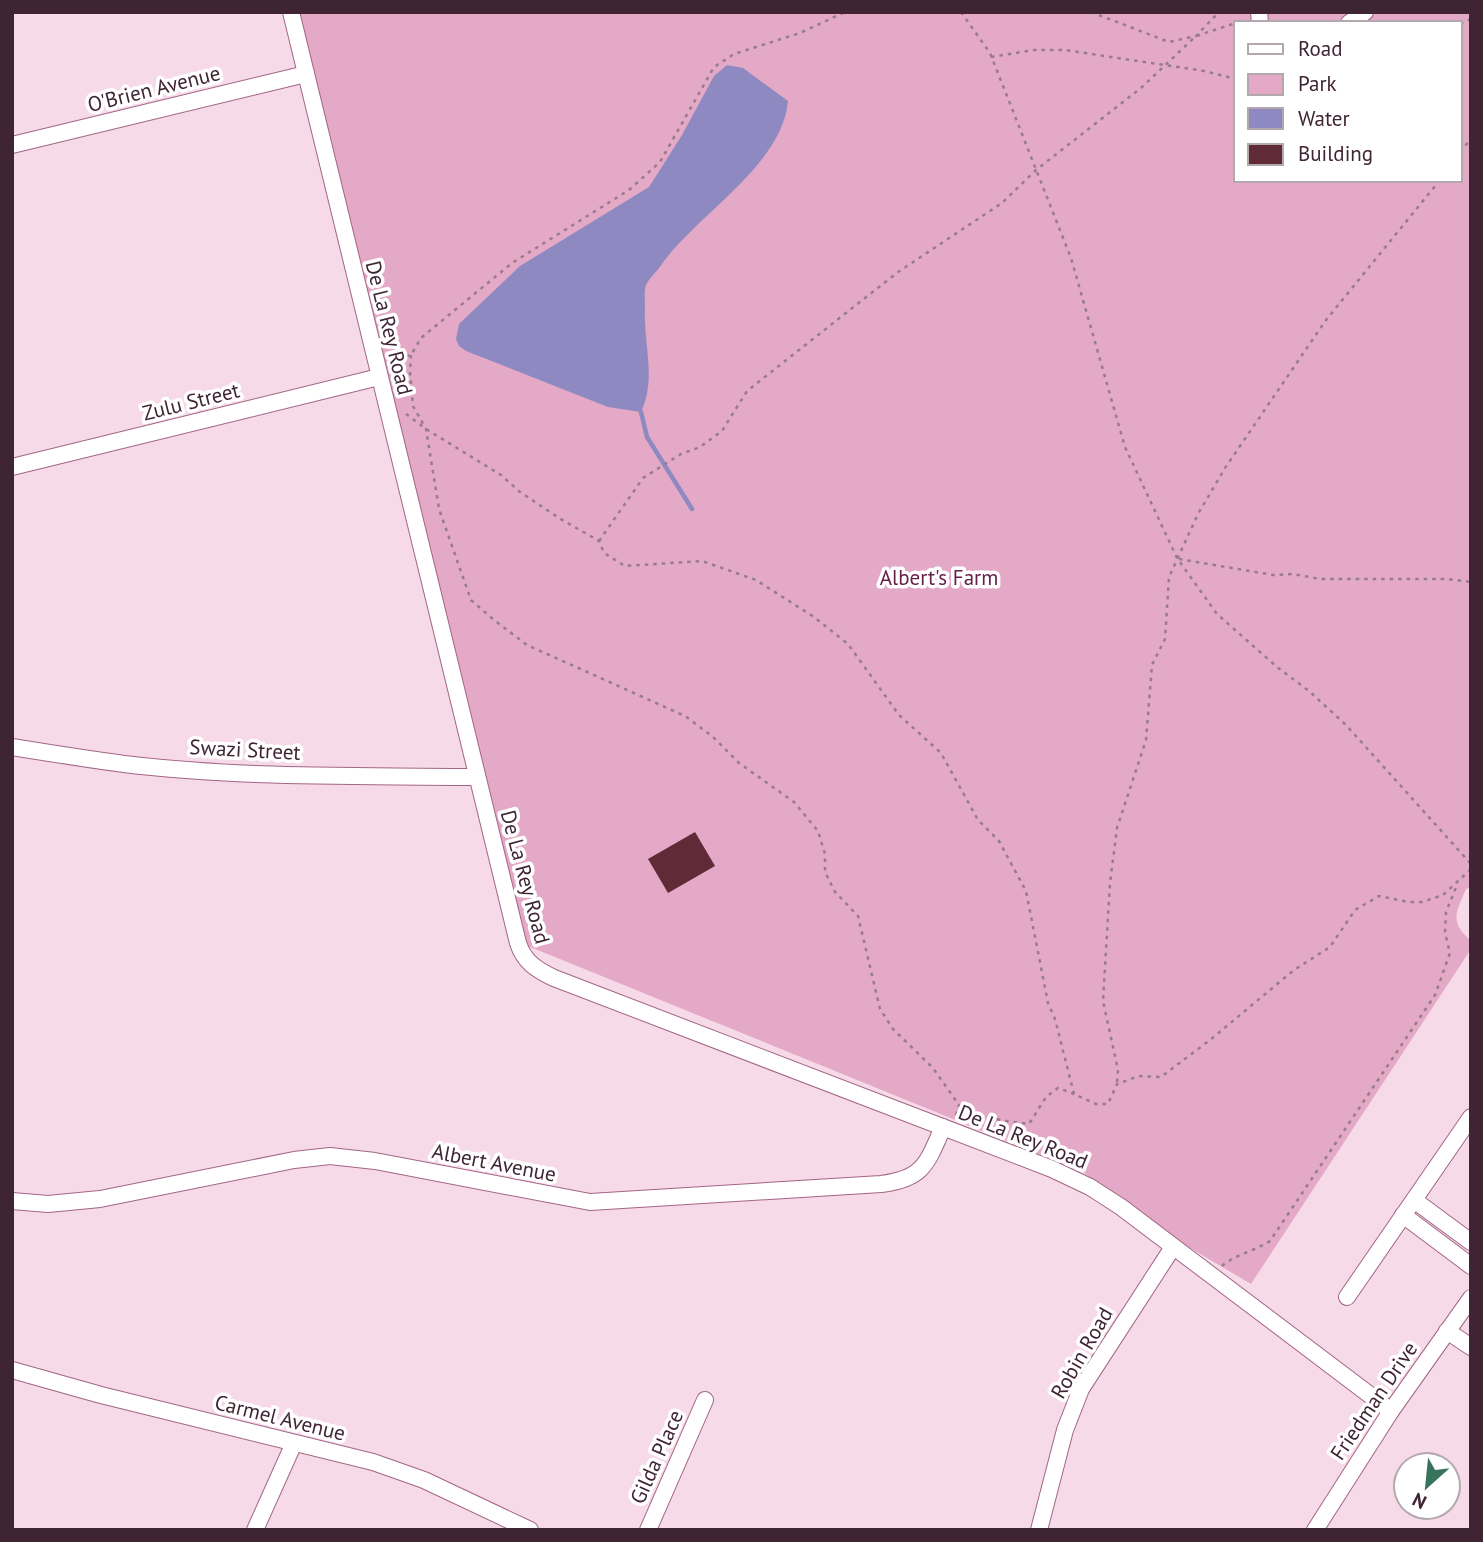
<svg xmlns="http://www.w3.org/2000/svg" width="1483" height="1542" viewBox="0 0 1483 1542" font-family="'PT Sans',sans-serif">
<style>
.green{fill:#e3a9c6;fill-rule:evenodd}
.water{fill:#8e8ac1}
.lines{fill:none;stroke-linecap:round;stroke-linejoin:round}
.stream{stroke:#8e8ac1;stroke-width:4.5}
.building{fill:#612a37}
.minor-casing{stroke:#a36586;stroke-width:18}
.path{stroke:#987c8a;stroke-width:2.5;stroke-dasharray:3.5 5;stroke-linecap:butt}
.minor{stroke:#fff;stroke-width:16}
.labels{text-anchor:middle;stroke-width:7;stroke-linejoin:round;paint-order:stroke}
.street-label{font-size:21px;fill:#3f2533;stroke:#fff}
.park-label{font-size:21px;fill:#652049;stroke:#fff}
</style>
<rect width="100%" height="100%" fill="#f7dae8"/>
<path class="green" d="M297 12H1471V887L1466 889C1456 913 1449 921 1471 941V949L1251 1284 1165 1233 1083 1172 523 944ZM1236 23H1460V180H1236Z"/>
<path class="water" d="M727 65 743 68 788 101C782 167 695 215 659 268 655 273 649 279 646 285 644 291 645 300 645 306 643 343 657 379 641 412L608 407 466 351 459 346 456 339 459 324 520 266 649 187 682 135 714 76Z"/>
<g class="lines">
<path class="stream" d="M641 412 647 437 692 509"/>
</g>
<path class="building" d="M695 832 715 866 668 893 648 859Z"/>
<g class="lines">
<g class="minor-casing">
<g id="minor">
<path d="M291 12 518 943C524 962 537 970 554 978L1052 1169 1090 1187 1121 1207 1391 1411"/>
<path d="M1259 12 1260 23"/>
<path d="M1349 23 1365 12"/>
<path d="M12 145 306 74"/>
<path d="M12 467 379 377"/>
<path d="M12 747C49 753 86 759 124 764 240 778 360 776 477 777"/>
<path d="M1414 1200 1471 1242"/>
<path d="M12 1201 48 1204 100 1199 294 1160 330 1156 375 1161 590 1202 881 1184C923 1179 927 1164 943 1127"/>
<path d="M1403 1215 1471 1266"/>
<path d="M1347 1297 1471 1117"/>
<path d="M1447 1331 1471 1347"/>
<path d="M12 1370 101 1395 373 1462 424 1480 530 1530"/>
<path d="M255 1530 294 1443"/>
<path d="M648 1530 705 1400"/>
<path d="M1039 1530 1065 1430 1081 1389 1173 1247"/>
<path d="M1315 1530 1391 1411 1471 1298"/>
</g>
</g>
<g class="path">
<path d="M961 12 990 53 1071 258 1125 447 1177 558 1217 614 1277 667 1309 691 1346 725 1471 864"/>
<path d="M1091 12 1169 42 1196 36 1219 12"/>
<path d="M1460 24 1471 19"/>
<path d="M991 57 1034 50H1065L1204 71 1236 79"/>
<path d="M1460 152 1471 139"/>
<path d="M411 355 410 372 413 406 426 429 439 509 471 600 494 620 527 645 685 716 712 736 739 763 794 802 818 831 825 854V872L835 892 858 916 880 1009 893 1029 933 1068 959 1105"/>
<path d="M391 362 393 359 411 355 421 338 512 263 629 190 660 162 714 67 734 54 800 33 845 12"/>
<path d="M406 414 426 429 501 475 520 492 559 518 599 541 604 553 625 566 702 561 756 580 814 617 848 644 899 715 941 753 978 820 999 841 1026 891 1048 1003 1055 1019 1074 1094 1096 1104H1108L1117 1084 1139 1076 1161 1077 1210 1040 1294 970 1330 947 1355 910 1379 896 1408 902H1422L1443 895 1471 869"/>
<path d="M599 541 643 478 681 454 700 447 722 431 747 391 898 272 1002 203 1036 170 1141 88 1196 36 1236 23"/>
<path d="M1179 559 1273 575 1293 574 1320 579H1447L1471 582"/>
<path d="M1117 1082 1118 1070 1103 1001 1110 883 1117 828 1146 740 1152 665 1165 639 1169 577 1198 514 1225 468 1326 320 1440 180"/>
<path d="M956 1115 959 1105C981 1118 1004 1121 1029 1124L1046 1097 1058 1088 1074 1094"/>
<path d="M1222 1266C1236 1254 1255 1251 1270 1241L1435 995 1450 953 1445 933 1446 912 1457 885"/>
</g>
<use href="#minor" class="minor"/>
</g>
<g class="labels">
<g class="street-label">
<text transform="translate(154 89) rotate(-14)" y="7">O'Brien Avenue</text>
<text transform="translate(389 328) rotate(76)" y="7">De La Rey Road</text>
<text transform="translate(191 402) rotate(-14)" y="7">Zulu Street</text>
<text transform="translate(245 750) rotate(3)" y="7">Swazi Street</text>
<text transform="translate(525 877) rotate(75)" y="7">De La Rey Road</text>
<text transform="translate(1023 1137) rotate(22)" y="7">De La Rey Road</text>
<text transform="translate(494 1163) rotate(11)" y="7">Albert Avenue</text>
<text transform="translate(1082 1353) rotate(-60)" y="7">Robin Road</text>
<text transform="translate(1374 1401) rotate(-56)" y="7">Friedman Drive</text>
<text transform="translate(280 1418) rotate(14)" y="7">Carmel Avenue</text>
<text transform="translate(657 1457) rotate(-66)" y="7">Gilda Place</text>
</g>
<g class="park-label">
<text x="939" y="585">Albert's Farm</text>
</g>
</g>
<rect width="1483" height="1542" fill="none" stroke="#3f2533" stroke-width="28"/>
<rect x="1234" y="21" width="228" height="161" fill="#ffffff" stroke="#b2a8ad" stroke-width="2"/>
<rect x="1248" y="44" width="35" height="10" fill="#ffffff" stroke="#b2a8ad" stroke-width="2"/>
<text x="1298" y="56" font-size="21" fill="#3f2533">Road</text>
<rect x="1248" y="74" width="35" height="21" fill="#e3a9c6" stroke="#b2a8ad" stroke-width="2"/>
<text x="1298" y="91" font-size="21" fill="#3f2533">Park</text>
<rect x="1248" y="108" width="35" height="21" fill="#8e8ac1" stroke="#b2a8ad" stroke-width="2"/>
<text x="1298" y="126" font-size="21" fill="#3f2533">Water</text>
<rect x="1248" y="144" width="35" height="21" fill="#612a37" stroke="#b2a8ad" stroke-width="2"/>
<text x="1298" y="161" font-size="21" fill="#3f2533">Building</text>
<g transform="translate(1427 1486) rotate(207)"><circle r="33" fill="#ffffff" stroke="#b2a8ad" stroke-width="2"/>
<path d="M0-5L12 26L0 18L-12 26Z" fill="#38735d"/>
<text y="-10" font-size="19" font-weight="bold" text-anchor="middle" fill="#3f2533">N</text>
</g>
</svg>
